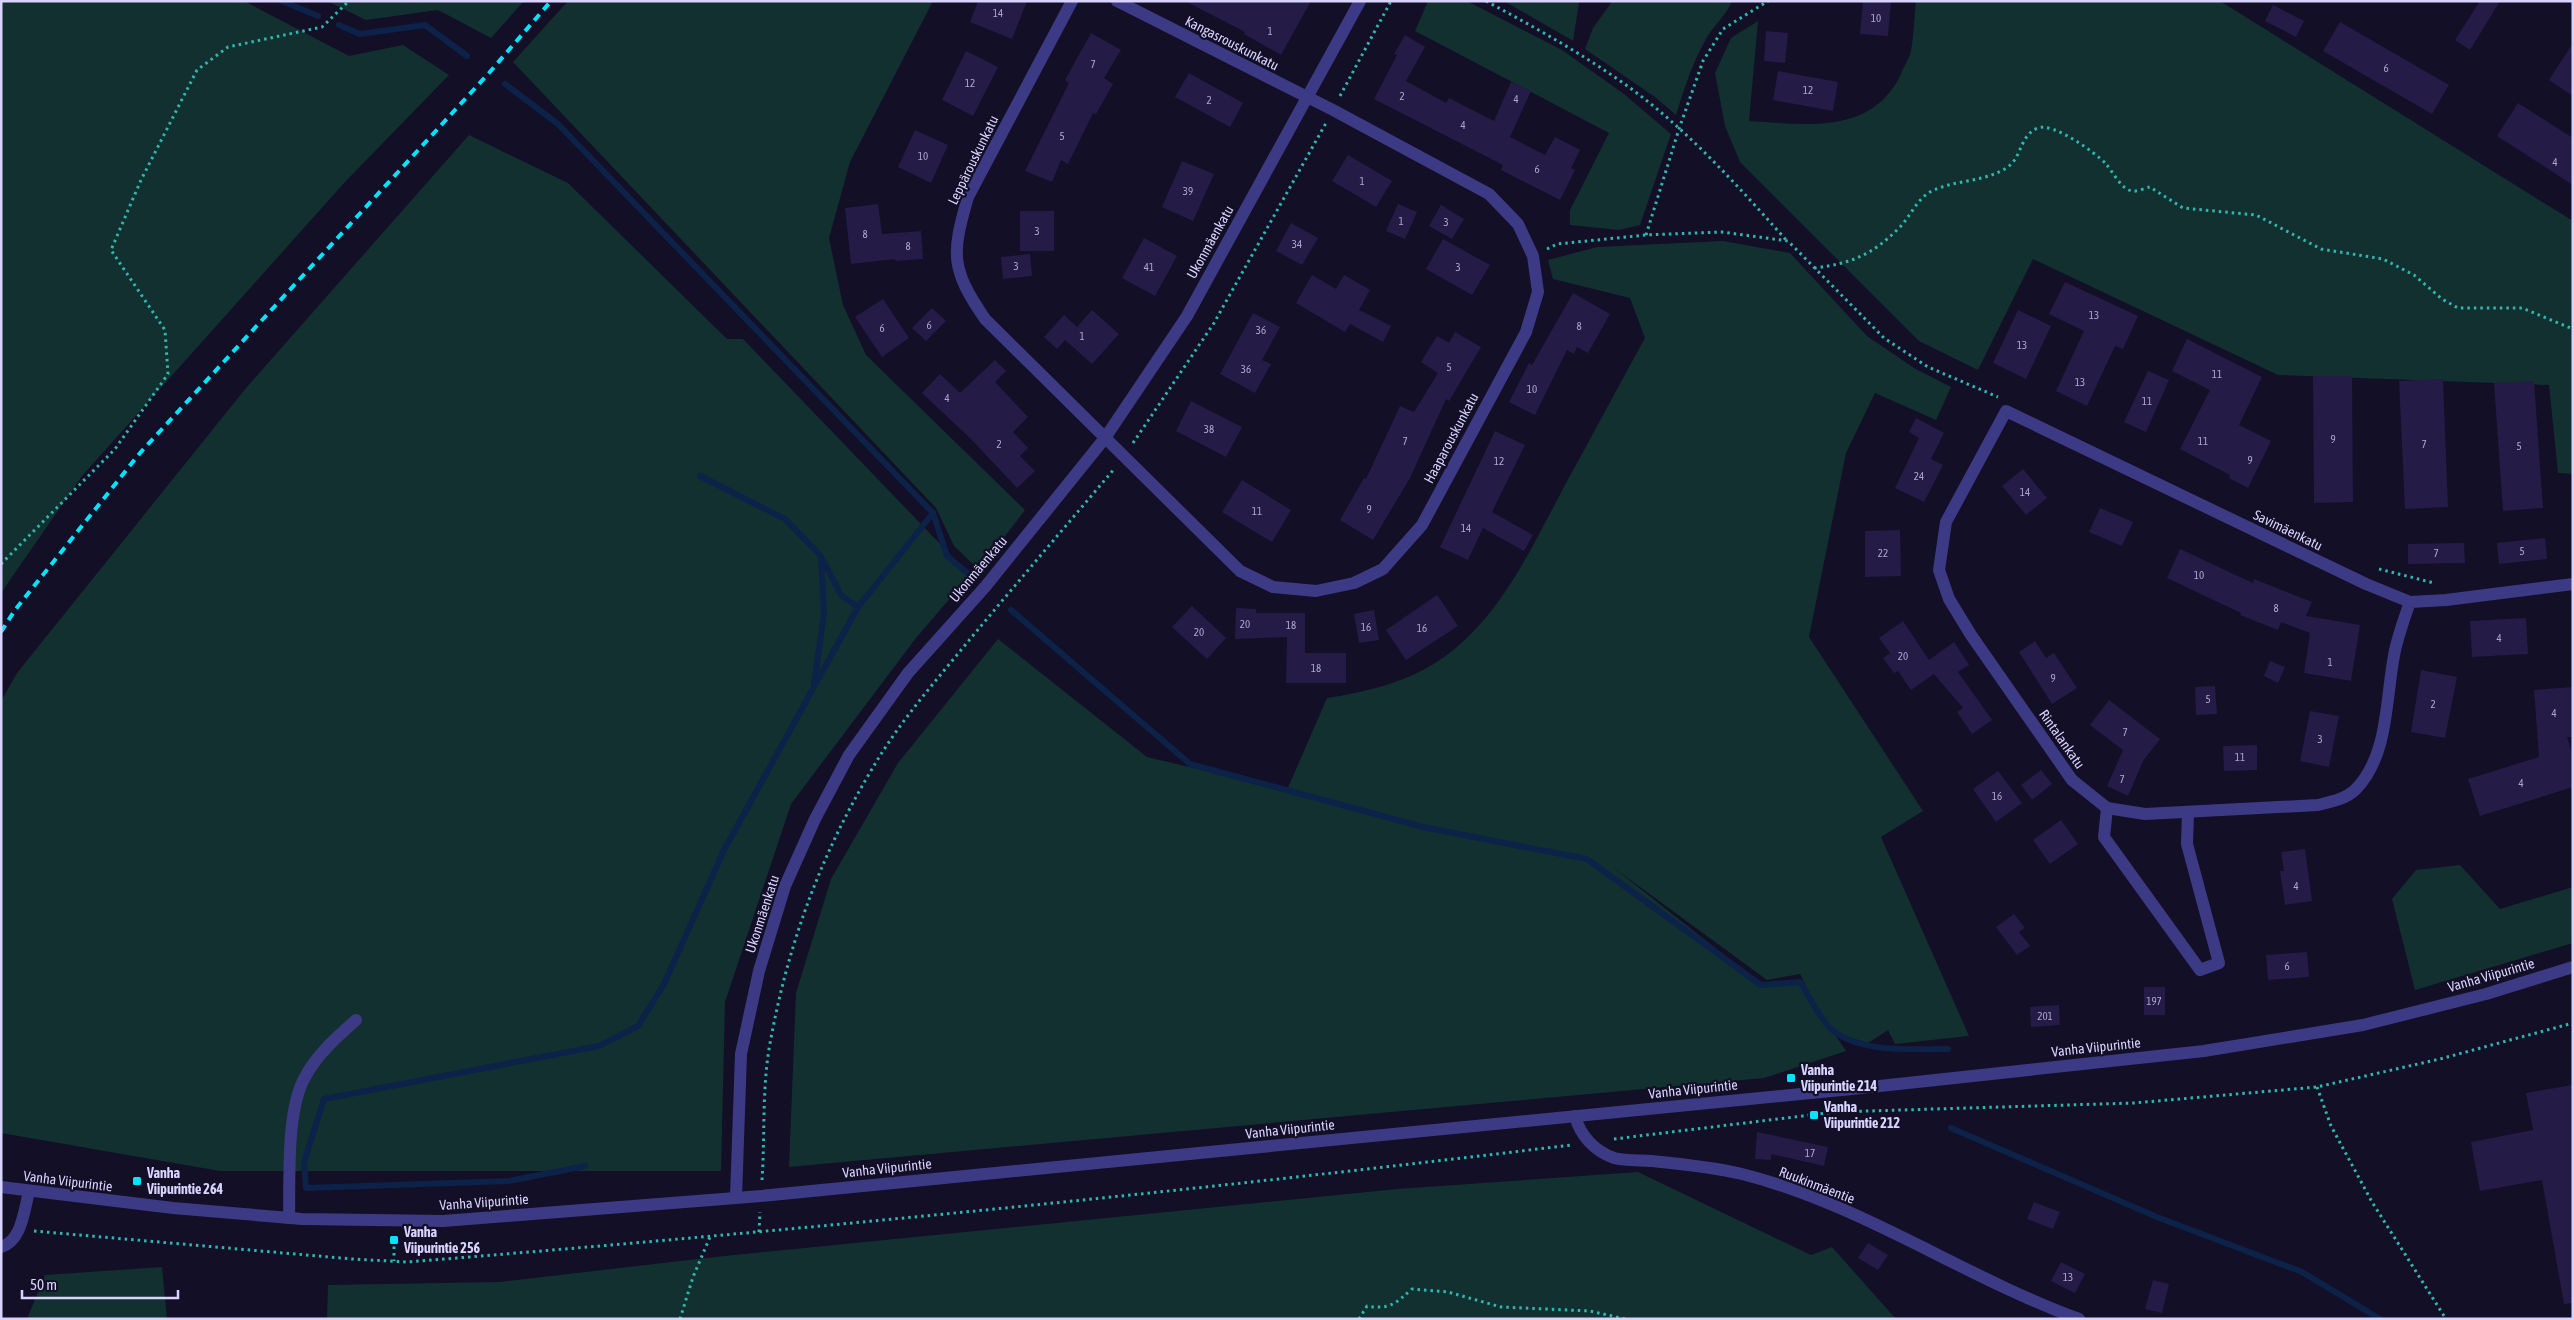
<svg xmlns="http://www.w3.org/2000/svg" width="2574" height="1320" viewBox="0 0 2574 1320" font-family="'Asap Condensed',sans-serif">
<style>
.green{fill:#12302f;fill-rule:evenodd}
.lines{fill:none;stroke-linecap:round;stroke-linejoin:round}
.stream{stroke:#0c2248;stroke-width:6}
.building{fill:#241b47}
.path{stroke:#2fb8b0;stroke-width:3;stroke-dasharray:2.5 4;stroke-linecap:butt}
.minor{stroke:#3d3a85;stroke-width:12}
.rail{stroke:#00e5ff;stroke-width:4;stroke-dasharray:8 6;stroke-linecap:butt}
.poi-dot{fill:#00e5ff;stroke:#130f26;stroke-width:2}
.labels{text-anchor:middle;stroke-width:4.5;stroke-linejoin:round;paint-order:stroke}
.number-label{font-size:11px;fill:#aca6d1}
.street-label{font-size:14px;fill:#d9d4ff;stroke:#130f26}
.poi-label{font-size:14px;font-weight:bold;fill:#d9d4ff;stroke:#130f26;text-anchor:start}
</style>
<rect width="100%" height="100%" fill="#130f26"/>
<g class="green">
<path d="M1 1H244L349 56 403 45 449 75 345 182 82 476 1 593Z"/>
<path d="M327 1H524L491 38 438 10 366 20Z"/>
<path d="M568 1H933L850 162 829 238 843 305 866 355 1025 510 979 570 954 546 936 508 513 62Z"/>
<path d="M1428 1H1467L1562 50 1624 94 1671 134 1640 225 1619 230 1570 225V210L1609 133 1415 31Z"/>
<path d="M1504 1H1577L1579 3 1573 41Z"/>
<path d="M1610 1H1732C1726 16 1713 26 1706 39 1692 64 1684 89 1676 115L1655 97 1585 49 1593 28 1611 3Z"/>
<path d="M1916 1H2220L2573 221V474L2558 473 2549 385 2278 375 2033 259 1978 370 1919 341 1740 162 1725 126 1715 73 1731 38 1758 21 1749 121C1804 124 1870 136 1900 76 1903 68 1909 59 1911 51 1914 35 1914 18 1916 1Z"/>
<path d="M469 135 568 183 727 339H743L970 575 916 638 791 804 725 1002 721 1171H220L1 1133V701L17 673 246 388Z"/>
<path d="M1723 241 1790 253 1867 336 1914 368 1951 387 1936 420 1875 393 1846 453 1809 637 1923 811 1881 837 1969 1036 1895 1044 1888 1030 1868 1043 1834 1033 1846 1051 1764 1078 789 1167 796 993 831 879 898 763 998 639 1147 757 1287 790 1327 698C1360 693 1395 685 1425 669 1495 631 1529 552 1565 485 1592 436 1618 387 1645 338L1630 298 1553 279 1548 260 1597 247ZM1614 868 1767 980 1800 974 1812 999 1800 982 1761 984Z"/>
<path d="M2460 865 2500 909 2573 887V943L2415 990 2392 899 2416 870Z"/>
<path d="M1638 1172 1811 1255 1832 1247 1896 1319H327L328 1285 499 1282 715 1257 1397 1189Z"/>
<path d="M162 1267 167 1319H27L45 1275Z"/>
</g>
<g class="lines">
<g class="stream">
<path d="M282 1 318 16"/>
<path d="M339 25 360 34 425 25 467 56"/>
<path d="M505 84 558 124 933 513 947 556 970 575"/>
<path d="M700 476 785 519 821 556 824 614 814 684"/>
<path d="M823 560 841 595 858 607"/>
<path d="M1011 610 1190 764 1423 827 1587 859 1761 985 1800 982C1809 996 1818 1015 1829 1027 1856 1054 1912 1049 1948 1049"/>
<path d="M1951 1128 2157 1217 2302 1272 2380 1319"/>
<path d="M585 1166 509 1181 306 1188 304 1162 324 1099 599 1046 638 1026 664 984 724 850 858 607 933 513"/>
</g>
</g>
<g class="building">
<path d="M978 1H1027L1012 39 970 22Z"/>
<path d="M1185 1H1311L1281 55 1244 34 1245 32Z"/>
<path d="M1863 1H1891L1888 36 1860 34Z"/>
<path d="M2480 1H2500L2470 50 2455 40Z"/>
<path d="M2273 5 2304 21 2296 37 2265 21Z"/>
<path d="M2340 22 2449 85 2432 114 2323 51Z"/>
<path d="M1766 31 1788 33 1785 63 1764 61Z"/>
<path d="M1091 33 1121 50 1104 78 1113 84 1096 114 1093 113 1068 164 1061 160 1052 182 1025 171 1069 83 1065 80Z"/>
<path d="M1405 35 1425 47 1406 81 1446 103 1449 98 1494 121 1511 82 1531 91 1510 137 1545 155 1555 137 1580 150 1571 168 1575 170 1560 200 1501 170 1503 165 1374 99 1397 55 1394 54Z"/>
<path d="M2573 43V96L2549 80Z"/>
<path d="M966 51 998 67 973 116 942 100Z"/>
<path d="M1778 71 1838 82 1833 111 1773 100Z"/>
<path d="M1189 73 1243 103 1230 127 1175 97Z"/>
<path d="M2518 103 2573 138V185L2497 136Z"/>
<path d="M915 130 948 145 931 183 898 167Z"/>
<path d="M1348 155 1392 181 1376 207 1332 181Z"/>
<path d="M1182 161 1214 174 1193 221 1162 207Z"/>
<path d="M878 204 882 234 921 231 923 259 896 261 895 259 851 264 845 208Z"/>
<path d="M1398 204 1417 212 1405 239 1386 231Z"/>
<path d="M1441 205 1464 219 1452 239 1429 226Z"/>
<rect x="1020" y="211" width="34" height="40"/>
<path d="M1291 223 1318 238 1302 265 1276 251Z"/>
<path d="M1144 238 1177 256 1155 296 1122 278Z"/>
<path d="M1443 239 1490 265 1472 295 1426 269Z"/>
<path d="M1030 254 1032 276 1003 279 1001 257Z"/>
<path d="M1312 275 1336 289 1344 275 1370 290 1359 310 1391 326 1383 342 1350 324 1345 332 1296 303Z"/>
<path d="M2065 282 2138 316 2123 349 2115 346 2087 406 2056 391 2084 331 2049 314Z"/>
<path d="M1573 293 1610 314 1588 353 1577 347 1574 354 1567 350 1535 415 1509 402 1529 363 1532 365Z"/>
<path d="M883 299 909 338 882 357 855 317Z"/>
<path d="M932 308 946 321 926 341 912 328Z"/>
<path d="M1092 310 1119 334 1092 364 1065 340 1057 349 1044 337 1064 315 1077 327Z"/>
<path d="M2018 310 2051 326 2026 379 1993 363Z"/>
<path d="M1253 313 1280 327 1262 360 1271 364 1255 393 1220 374Z"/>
<path d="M1455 332 1481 347 1449 401 1446 399 1410 478 1373 540 1340 520 1364 478 1366 479 1400 406 1414 412 1438 373 1421 362 1437 336 1449 343Z"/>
<path d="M2187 339 2262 377 2239 425 2271 441 2248 488 2229 478 2230 475 2180 449 2210 390 2172 371Z"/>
<path d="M995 360 1006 371 995 382 1028 417 1013 432 1028 448 1020 456 1035 471 1017 488 971 439 922 393 940 374 960 393Z"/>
<path d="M2148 371 2169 380 2146 432 2124 422Z"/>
<path d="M2313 376H2352L2353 502 2314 503Z"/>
<path d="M2443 379 2448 507 2405 509 2399 381Z"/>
<path d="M2534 381 2543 508 2503 511 2494 383Z"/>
<path d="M1191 401 1242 427 1226 457 1176 431Z"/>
<path d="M1916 418 1944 433 1931 459 1943 465 1924 502 1895 488 1919 438 1909 432Z"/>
<path d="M1495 431 1525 445 1492 512 1533 535 1524 551 1483 528 1468 560 1440 547Z"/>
<path d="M2023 469 2047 498 2026 515 2002 486Z"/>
<path d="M1242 480 1291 510 1272 542 1222 512Z"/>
<path d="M2100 508 2133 522 2122 546 2089 532Z"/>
<path d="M1900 530 1901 576 1865 577V531Z"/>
<path d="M2545 538 2547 559 2499 564 2497 543Z"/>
<path d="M2464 543 2465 563 2408 564V544Z"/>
<path d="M2180 549 2253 583 2254 579 2312 602 2306 616 2360 625 2351 681 2304 673 2310 633 2281 622 2278 630 2240 615 2241 613 2167 578Z"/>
<path d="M1437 595 1458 626 1406 660 1386 630Z"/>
<path d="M1192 606 1226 638 1207 659 1172 627Z"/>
<path d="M1236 608 1256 609V613H1305V653H1346V683H1286L1287 637 1235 639Z"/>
<path d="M1374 610 1379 640 1359 643 1354 614Z"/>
<path d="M2526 618 2528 654 2472 657 2470 621Z"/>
<path d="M1903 621 1929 660 1954 642 1969 665 1958 672 1992 720 1972 734 1957 712 1963 708 1934 674 1911 690 1898 671 1894 673 1883 658 1890 653 1879 638Z"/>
<path d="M2035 641 2046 658 2054 653 2077 688 2052 704 2019 652Z"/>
<path d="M2270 661 2285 667 2278 683 2264 676Z"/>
<path d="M2421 670 2457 677 2445 738 2411 732Z"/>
<path d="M2215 686 2217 714 2196 715 2195 687Z"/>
<path d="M2573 687V737H2567L2573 757V787L2480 816 2468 779 2539 757 2534 690Z"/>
<path d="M2109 700 2160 739 2143 761 2128 796 2107 786 2123 750 2090 725Z"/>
<path d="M2310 711 2339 716 2329 767 2300 761Z"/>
<path d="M2257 745V770L2224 771 2223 746Z"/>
<path d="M2041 770 2052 784 2032 800 2021 785Z"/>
<path d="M1998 771 2022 803 1996 822 1973 789Z"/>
<path d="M2061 820 2078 844 2050 864 2033 840Z"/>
<path d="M2305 849 2312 901 2285 905 2280 871H2284L2281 852Z"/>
<path d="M2014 914 2025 928 2019 932 2030 946 2017 955 1996 927Z"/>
<path d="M2307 952 2309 977 2268 980 2266 955Z"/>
<rect x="2144" y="987" width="21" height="28"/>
<path d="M2059 1005 2060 1025 2031 1027 2030 1007Z"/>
<path d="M2573 1085V1303L2564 1304 2542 1180 2480 1191 2471 1142 2533 1130 2526 1093Z"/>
<path d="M1757 1132 1828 1147 1824 1166 1771 1154V1160L1755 1159Z"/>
<path d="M2034 1202 2060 1212 2053 1229 2027 1219Z"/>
<path d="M1868 1243 1888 1255 1878 1270 1858 1258Z"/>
<path d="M2061 1262 2085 1274 2075 1293 2051 1281Z"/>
<path d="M2153 1280 2169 1284 2162 1313 2145 1309Z"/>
</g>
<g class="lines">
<g class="path">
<path d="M1486 1C1534 27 1581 53 1626 85 1686 128 1738 186 1787 241"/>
<path d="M1340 96 1391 1"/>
<path d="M1646 235 1679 129 1703 61 1723 29 1768 1"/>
<path d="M1547 249 1557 244 1646 235 1722 232 1788 241 1884 338 1928 367 1998 397"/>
<path d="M1814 268C1850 264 1872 255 1898 229 1910 218 1915 201 1930 192 1954 179 1986 183 2009 166 2022 156 2020 135 2038 128 2053 122 2096 153 2106 164 2113 172 2121 189 2132 191 2137 192 2145 188 2150 187L2183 208 2256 215 2321 249 2383 259 2414 275 2442 299 2458 308H2522L2573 329"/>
<path d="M1133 443 1214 323 1326 123"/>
<path d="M1 564 115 449 168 374 165 330 111 250 141 180 197 70 228 47 322 27 349 1"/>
<path d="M2379 569 2434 583"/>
<path d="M2317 1087 2331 1126 2372 1202 2446 1319"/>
<path d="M1614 1139 1835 1112 2134 1103 2317 1087 2440 1059 2573 1023"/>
<path d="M762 1180C765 1137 762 1093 769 1049 787 947 819 858 872 769 898 724 933 684 966 644 1015 585 1065 527 1115 468"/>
<path d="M34 1231 352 1259 407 1262C796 1231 1184 1192 1571 1145"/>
<path d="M759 1232 760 1212"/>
<path d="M394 1240V1261"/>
<path d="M680 1319 693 1277 710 1237"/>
<path d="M1359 1319 1367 1306C1390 1310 1396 1303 1412 1289L1448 1292 1501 1307 1590 1311 1625 1319"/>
</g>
<g class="minor">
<path d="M1072 1 968 197C951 255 951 269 985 319L1240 571 1273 587 1316 591 1354 583 1383 569 1422 525 1526 332 1538 292 1533 256 1518 224 1489 194 1333 110 1117 1"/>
<path d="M2410 602C2405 616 2400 631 2396 646 2385 691 2391 753 2356 789 2346 799 2331 802 2318 805L2145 814 2107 808 2072 780 1971 635 1949 599 1939 570 1946 522 2006 411 2366 584 2410 602 2446 600 2573 584"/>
<path d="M2107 808 2104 837 2200 970 2219 963 2187 844 2188 812"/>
<path d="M1575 1116C1580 1135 1594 1151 1614 1158 1625 1161 1641 1160 1652 1161 1682 1164 1713 1167 1742 1174 1861 1204 1964 1277 2079 1319"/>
<path d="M1 1187 173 1208 302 1219 443 1221 761 1196 1852 1089 2204 1051 2363 1025 2486 994 2573 967"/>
<path d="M736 1197 741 1054 759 971 785 886 815 819 849 755 908 673 985 587 1105 438 1187 316 1360 1"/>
<path d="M289 1218C290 1178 286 1111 305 1077 317 1054 337 1037 356 1020"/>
<path d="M1 1247C22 1241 24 1210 29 1192"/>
</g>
<path class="rail" d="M1 632 15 610 140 453 489 73 551 1"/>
</g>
<g class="poi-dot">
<rect x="1786" y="1073" width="10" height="10" rx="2.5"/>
<rect x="1809" y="1110" width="10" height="10" rx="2.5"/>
<rect x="132" y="1176" width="10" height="10" rx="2.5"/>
<rect x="389" y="1235" width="10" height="10" rx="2.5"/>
</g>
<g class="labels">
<g class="number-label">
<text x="998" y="17">14</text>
<text x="1876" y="22">10</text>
<text x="1270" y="35">1</text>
<text x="1093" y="68">7</text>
<text x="2386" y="72">6</text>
<text x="970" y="87">12</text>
<text x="1808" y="94">12</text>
<text x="1402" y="100">2</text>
<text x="1516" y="103">4</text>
<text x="1209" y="104">2</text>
<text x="1463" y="129">4</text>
<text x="1062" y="140">5</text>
<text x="923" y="160">10</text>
<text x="2555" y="166">4</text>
<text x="1537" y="173">6</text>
<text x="1362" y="185">1</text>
<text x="1188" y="195">39</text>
<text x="1401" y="225">1</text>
<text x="1446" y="226">3</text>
<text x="1037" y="235">3</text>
<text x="865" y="238">8</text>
<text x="1297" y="248">34</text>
<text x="908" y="250">8</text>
<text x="1016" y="270">3</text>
<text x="1149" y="271">41</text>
<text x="1458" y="271">3</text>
<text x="2094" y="319">13</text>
<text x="929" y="329">6</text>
<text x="1579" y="330">8</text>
<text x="882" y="332">6</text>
<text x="1261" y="334">36</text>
<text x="1082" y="340">1</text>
<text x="2022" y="349">13</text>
<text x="1449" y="371">5</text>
<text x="1246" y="373">36</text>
<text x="2217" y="378">11</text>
<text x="2080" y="386">13</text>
<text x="1532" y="393">10</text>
<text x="947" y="402">4</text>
<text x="2147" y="405">11</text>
<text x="1209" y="433">38</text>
<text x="2333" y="443">9</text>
<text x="1405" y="445">7</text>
<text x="2203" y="445">11</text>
<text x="999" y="448">2</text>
<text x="2424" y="448">7</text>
<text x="2519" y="450">5</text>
<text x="2250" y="464">9</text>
<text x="1499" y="465">12</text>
<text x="1919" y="480">24</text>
<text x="2025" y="496">14</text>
<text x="1369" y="513">9</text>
<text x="1257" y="515">11</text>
<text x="1466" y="532">14</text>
<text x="2522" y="555">5</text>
<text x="1883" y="557">22</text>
<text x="2436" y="557">7</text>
<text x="2199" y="579">10</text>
<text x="2276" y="612">8</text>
<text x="1245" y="628">20</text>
<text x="1291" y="629">18</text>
<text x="1366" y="631">16</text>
<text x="1422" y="632">16</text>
<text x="1199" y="636">20</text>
<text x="2499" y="642">4</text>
<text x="1903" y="660">20</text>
<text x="2330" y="666">1</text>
<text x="1316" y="672">18</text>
<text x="2053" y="682">9</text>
<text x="2208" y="703">5</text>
<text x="2433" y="708">2</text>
<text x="2554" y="717">4</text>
<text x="2125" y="736">7</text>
<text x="2320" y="743">3</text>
<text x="2240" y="761">11</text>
<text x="2122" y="783">7</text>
<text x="2521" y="787">4</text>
<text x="1997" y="800">16</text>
<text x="2296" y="890">4</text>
<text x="2287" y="970">6</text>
<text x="2154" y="1005">197</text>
<text x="2045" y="1020">201</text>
<text x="1810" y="1157">17</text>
<text x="2068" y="1281">13</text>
</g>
<g class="street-label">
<text transform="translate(1232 43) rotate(27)" y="5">Kangasrouskunkatu</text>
<text transform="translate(973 160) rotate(-64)" y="5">Leppärouskunkatu</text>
<text transform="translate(1210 242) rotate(-61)" y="5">Ukonmäenkatu</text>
<text transform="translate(1451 438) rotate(-62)" y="5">Haaparouskunkatu</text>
<text transform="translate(2288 530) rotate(26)" y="5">Savimäenkatu</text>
<text transform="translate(978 569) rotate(-50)" y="5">Ukonmäenkatu</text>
<text transform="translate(2062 739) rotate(55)" y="5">Rintalankatu</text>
<text transform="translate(762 914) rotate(-72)" y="5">Ukonmäenkatu</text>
<text transform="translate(2491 975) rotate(-16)" y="5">Vanha Viipurintie</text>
<text transform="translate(2096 1047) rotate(-6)" y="5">Vanha Viipurintie</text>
<text transform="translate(1693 1089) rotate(-6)" y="5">Vanha Viipurintie</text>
<text transform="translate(1290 1129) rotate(-6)" y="5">Vanha Viipurintie</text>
<text transform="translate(887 1168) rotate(-6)" y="5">Vanha Viipurintie</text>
<text transform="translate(68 1181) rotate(7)" y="5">Vanha Viipurintie</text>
<text transform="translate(1817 1185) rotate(21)" y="5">Ruukinmäentie</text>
<text transform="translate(484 1202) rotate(-4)" y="5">Vanha Viipurintie</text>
</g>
<g class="poi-label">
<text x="1801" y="1075">Vanha<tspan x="1801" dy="16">Viipurintie 214</tspan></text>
<text x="1824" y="1112">Vanha<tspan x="1824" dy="16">Viipurintie 212</tspan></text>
<text x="147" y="1178">Vanha<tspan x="147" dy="16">Viipurintie 264</tspan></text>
<text x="404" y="1237">Vanha<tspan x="404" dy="16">Viipurintie 256</tspan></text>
</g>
</g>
<rect width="2574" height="1320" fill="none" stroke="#d9d4ff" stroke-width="5"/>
<path d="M22 1290v8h156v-8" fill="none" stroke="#d9d4ff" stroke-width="2.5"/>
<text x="30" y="1290" font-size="15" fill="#d9d4ff" stroke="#130f26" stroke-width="4" paint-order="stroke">50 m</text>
</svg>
